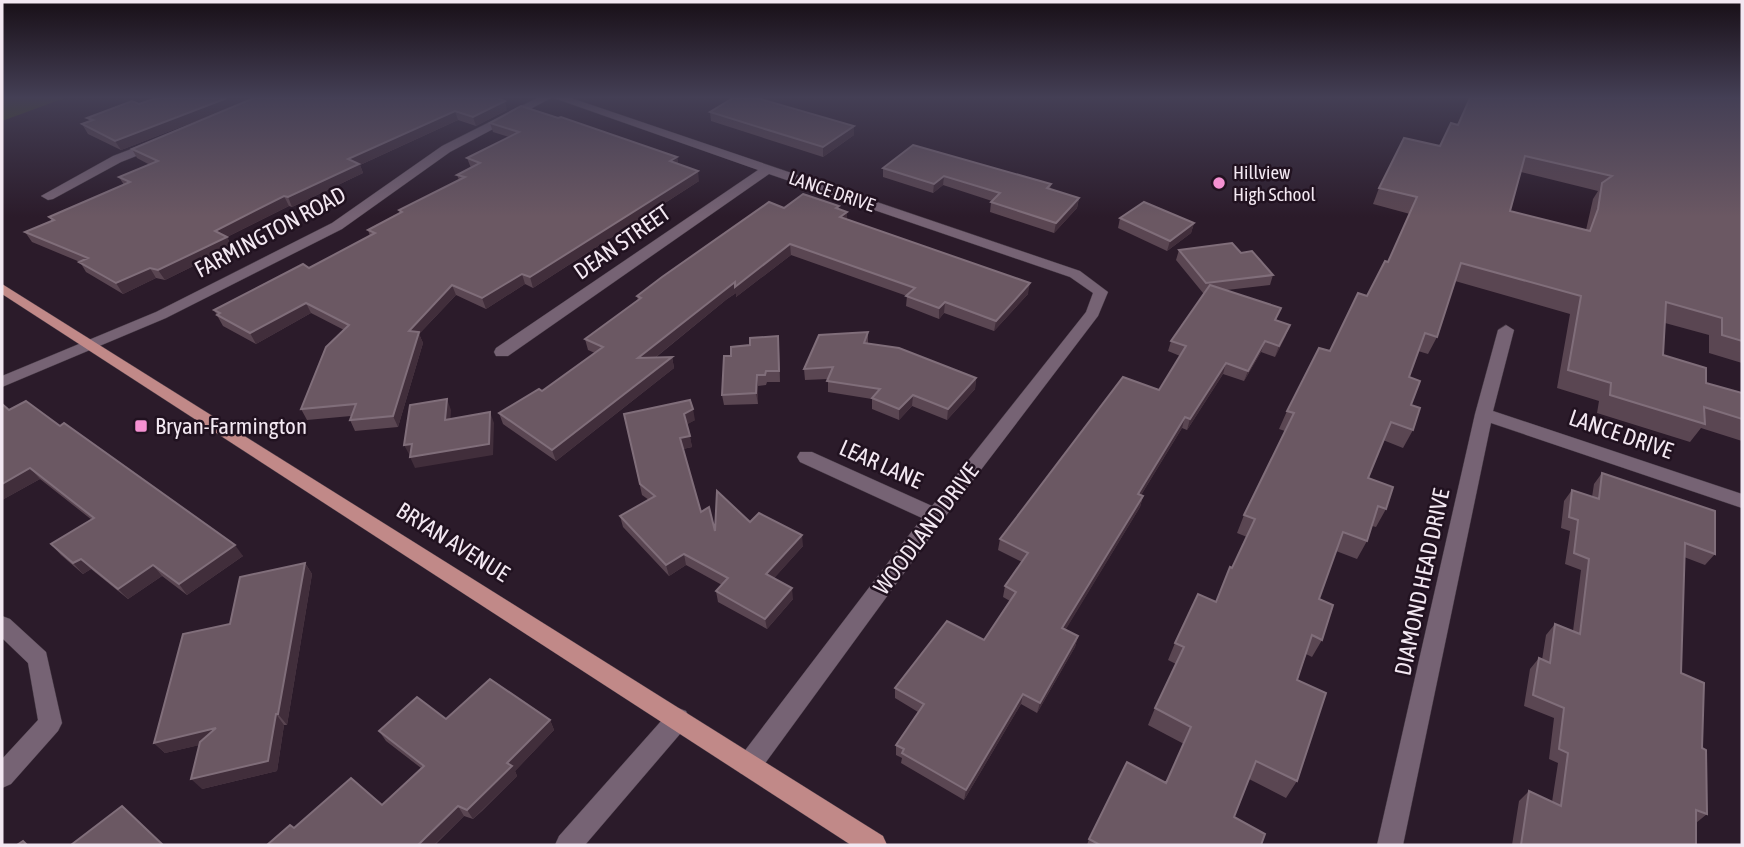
<svg xmlns="http://www.w3.org/2000/svg" width="1744" height="847" viewBox="0 0 1744 847" font-family="'Asap Condensed',sans-serif">
<style>
.green{fill:#394412}
.lines{fill:none;stroke-linecap:round;stroke-linejoin:round}
.minor-casing{stroke:#443843;stroke-width:1}
.major-casing{stroke:#443843;stroke-width:1}
.minor{fill:#766374;fill-rule:evenodd}
.major{fill:#c18988;fill-rule:evenodd}
.wall{fill:#5a4652;fill-rule:evenodd}
.shaded-wall{fill:#412e3b}
.building{fill:#6b5863;stroke:#806e7a;stroke-width:2;fill-rule:evenodd}
.poi-dot{fill:#f591d2;stroke:#211220;stroke-width:2.5}
.labels{text-anchor:middle;stroke-width:5;stroke-linejoin:round;paint-order:stroke}
.far-poi-label{font-size:19px;fill:#f3e8f2;stroke:#211220;text-anchor:start}
.far-street-label{font-size:19px;fill:#f3e8f2;stroke:#211220}
.street-label{font-size:23px;fill:#f3e8f2;stroke:#211220}
.poi-label{font-size:23px;fill:#f3e8f2;stroke:#211220;text-anchor:start}
</style>
<rect width="100%" height="100%" fill="#2b1b2a"/>
<path class="green" d="M2 98H65L2 121Z"/>
<g class="lines">
<g class="minor-casing">
<g id="minor">
<path d="M537 98H551L450 152 342 229 166 318 2 387V376L156 312 332 223 442 146Z"/>
<path d="M554 98H571L1080 271 1108 292 1098 316 942 521 758 773 749 776 740 773 737 765 740 757 922 518 800 462 797 457 800 452H812L932 506 1086 312 1093 293 1070 277 769 174 508 356H496L494 352 496 348 758 170Z"/>
<path d="M155 140 159 141V147L121 162 53 199 48 200 41 196 113 156Z"/>
<path d="M1506 325 1514 330 1493 411 1742 494V508L1491 423 1403 845H1377L1475 414 1498 330Z"/>
<path d="M2 616 10 619 46 652 62 723 58 731 11 784 2 788V759L38 720 28 663 2 638Z"/>
<path d="M678 708 686 711 690 719 686 727 585 845H555L559 836 670 711Z"/>
</g>
</g>
<g class="major-casing">
<path id="major" d="M2 284 883 836 887 845H851L2 294Z"/>
</g>
<use href="#minor" class="minor"/>
<use href="#major" class="major"/>
</g>
<g class="wall">
<path d="M1742 98V363L1709 353V335L1665 323 1663 355 1706 383 1742 393V441L1701 428 1690 442 1597 413 1599 401 1557 388 1570 314 1455 281 1437 337 1428 354 1418 351 1409 377 1413 430 1403 448 1383 440 1368 478 1386 509 1376 527 1372 526 1367 541 1357 559 1336 551 1319 599 1322 640 1312 657 1306 654 1297 680V781L1286 798 1249 779 1234 817 1261 845H1087L1089 839 1166 783 1184 744 1148 725 1155 708 1176 664 1168 660 1175 643 1216 602 1232 568 1247 537 1237 533 1244 515 1285 431 1279 429 1287 411 1330 351 1388 262 1410 214 1373 204 1379 188 1440 146 1458 125ZM1521 172 1598 191 1593 199 1586 230 1510 211Z"/>
<path d="M139 104 507 110 476 126 458 120 360 165 363 173 292 207 289 206 227 237 232 247 165 280 156 278 123 294 86 272 80 262 32 242 25 232 52 221 49 217 124 185 119 177 150 165 137 158 132 149 232 107 121 150 88 134 82 124 90 121 87 118Z"/>
<path d="M710 112 854 135 823 157 711 121Z"/>
<path d="M490 123 677 157 678 164 699 181 533 288 525 284 486 309 456 295 419 334 423 343 398 427 355 431 350 420 351 416 307 420 301 409 344 330 311 313 256 344 223 326 214 310 309 268 370 236 368 230 400 213 399 210 459 180 457 175 471 168 467 158 509 137 493 132Z"/>
<path d="M883 168 1051 184 1050 189 1079 198 1077 208 1054 233 990 212 991 202 992 201 943 185 933 193 883 177Z"/>
<path d="M784 208 839 209 847 212V219L1028 294 994 331 944 313 939 319 906 306 907 296 791 255 736 297V293L727 299 655 358 672 357 674 368 556 461 503 424 499 413 542 391 595 353 588 350 585 339 638 300 637 296Z"/>
<path d="M1120 218 1194 223 1191 233 1167 251 1118 228Z"/>
<path d="M1179 250 1241 253 1273 275 1270 285 1227 290 1276 320 1286 335 1275 357 1261 352 1244 381 1223 374 1187 430 1182 428 1141 495 1143 496 1140 507 1065 630 1078 636 1075 647 1037 713 1021 704 964 800 901 763 902 758 896 755V745L918 712 895 698V688L984 640 1010 601 1003 597 1005 586 1022 562 998 550 1000 539 1159 390 1180 356 1168 351 1171 341 1204 293H1203L1176 260Z"/>
<path d="M868 332V343L976 378 975 389 947 420 912 406 899 420 872 409V399L828 392V379L805 380 804 369Z"/>
<path d="M779 347 780 382H767L766 385 758 386V404L724 405 722 395 731 356Z"/>
<path d="M9 410 243 556 187 595 162 576 128 599 91 569 83 574 61 555 51 544 92 520 40 479 2 500Z"/>
<path d="M624 414 695 420 687 424 692 447 683 449 701 512 715 531 750 522 803 546 774 578 793 599 767 629 718 602 716 591 722 585 686 565 669 576 623 527 620 516 649 500 642 495Z"/>
<path d="M1602 473 1715 554 1705 565 1684 557 1681 673 1702 748 1707 814 1696 823V845H1512L1519 801 1529 791 1552 802 1558 763 1549 759 1554 718 1524 706 1530 669 1539 658 1542 660 1546 635 1555 624 1573 631 1581 570 1565 564 1570 531 1561 528 1564 501 1572 490 1592 497 1594 484Z"/>
<path d="M305 563 312 574 287 725H284L277 771 202 789 199 745 165 753 154 743 230 624Z"/>
<path d="M446 719 550 720 554 730 515 771 517 776 482 811 473 819 464 816 435 845H267L294 828 382 805 421 768 386 741 379 731Z"/>
</g>
<g class="shaded-wall">
<path d="M227 98H255L121 150 115 141Z"/>
<path d="M505 101 507 110 476 126 473 117Z"/>
<path d="M455 111 458 120 360 165 363 173 292 207 288 197 348 159Z"/>
<path d="M854 126V135L823 157V147Z"/>
<path d="M677 157 679 167 670 161Z"/>
<path d="M698 171 699 181 533 288 530 277Z"/>
<path d="M944 176 943 185 933 193 934 184Z"/>
<path d="M284 196 289 206 227 237 232 247 165 280 158 270 215 231Z"/>
<path d="M1079 198 1077 208 1054 233 1056 223Z"/>
<path d="M847 212V222L840 217Z"/>
<path d="M1194 223 1191 233 1167 251 1170 241Z"/>
<path d="M790 244 791 255 736 297V293L727 299 641 369 638 358 726 289Z"/>
<path d="M150 268 156 278 123 294 116 283Z"/>
<path d="M522 274 525 284 486 309 482 298Z"/>
<path d="M1030 283 1028 294 994 331 996 321Z"/>
<path d="M452 285 456 295 419 334 423 343 398 427 393 416 409 331Z"/>
<path d="M945 302 944 313 939 319V308Z"/>
<path d="M306 303 311 313 256 344 250 333Z"/>
<path d="M1290 325 1286 335 1275 357 1279 346Z"/>
<path d="M1265 341 1261 352 1244 381 1248 371Z"/>
<path d="M672 357 674 368 556 461 552 450Z"/>
<path d="M1226 363 1223 374 1187 430 1190 419Z"/>
<path d="M757 375 758 386V404L756 393Z"/>
<path d="M976 378 975 389 947 420 948 409Z"/>
<path d="M913 395 912 406 899 420V409Z"/>
<path d="M447 399 451 410 450 431 445 420Z"/>
<path d="M693 409 695 420 686 425 684 414Z"/>
<path d="M490 412 494 423 493 455 415 468 410 457Z"/>
<path d="M1185 417 1182 428 1135 505 1138 494Z"/>
<path d="M690 436 692 447 682 449 680 438Z"/>
<path d="M412 444 417 455 410 456 404 445Z"/>
<path d="M30 468 40 479 2 500V484Z"/>
<path d="M1143 496 1140 507 1060 639 1062 628Z"/>
<path d="M802 535 803 546 768 585 766 574Z"/>
<path d="M235 545 243 556 187 595 179 584Z"/>
<path d="M684 554 686 565 669 576 666 565Z"/>
<path d="M81 559 91 569 83 574 73 563Z"/>
<path d="M305 563 312 574 287 725 278 714Z"/>
<path d="M153 565 162 576 128 599 118 589Z"/>
<path d="M792 588 793 599 767 629 765 619Z"/>
<path d="M1078 636 1075 647 1037 713 1040 703Z"/>
<path d="M1023 694 1021 704 964 800 966 790Z"/>
<path d="M276 714 284 725 277 771 202 789 191 779Z"/>
<path d="M550 720 554 730 515 771 517 776 473 819 467 810 507 763Z"/>
<path d="M216 728 226 739 165 753 154 743Z"/>
<path d="M458 806 464 816 434 845H418Z"/>
</g>
<g class="building">
<path d="M156 98H227L115 141 82 124 93 120 87 118 132 101 139 104Z"/>
<path d="M254 98H498L505 101 473 117 455 111 348 159 359 164 288 197 284 196 215 231 227 237 158 270 150 268 116 283 79 262 88 258 25 232 54 220 49 217 130 182 119 177 158 161 132 149Z"/>
<path d="M733 98H757L854 126 823 147 710 112Z"/>
<path d="M1470 98H1742V341L1722 335V318L1666 302 1663 355 1706 368V383L1742 393V419L1704 407 1705 424 1610 395 1611 383 1568 370 1581 296 1461 263 1437 337 1425 333 1409 377 1420 381 1411 405 1420 408 1413 430 1391 422 1368 478 1393 487 1386 509 1378 506 1367 541 1343 532 1319 599 1333 605 1322 640 1312 635 1297 680 1326 693 1297 781 1256 761 1234 817 1265 834 1261 845H1100L1089 839 1127 762 1166 783 1191 727 1155 708 1184 647 1175 643 1198 594 1216 602 1230 567 1232 568 1255 519 1244 515 1294 413 1287 411 1319 348 1330 351 1358 293 1367 296 1385 261 1388 262 1417 197 1379 188 1404 138 1440 146 1451 123 1458 125ZM1525 156 1612 176 1602 183 1598 209 1590 231 1510 211Z"/>
<path d="M521 106 558 118 561 117 677 157 670 161 698 171 530 277 522 274 482 298 452 285 409 331 419 332 393 416 350 420 356 404 301 409 326 347 349 325 306 303 250 333 217 315 220 313 214 310 303 264 309 268 375 233 368 230 402 212 399 210 465 177 457 175 480 163 467 158 519 132 490 123Z"/>
<path d="M913 145 1051 184 1047 188 1079 198 1056 223 991 202 1000 193 944 176 934 184 883 168Z"/>
<path d="M803 194 839 206 836 208 847 212 840 217 1030 283 996 321 945 302 939 308 906 296 915 288 790 244 735 287V282L726 289 638 358 672 357 552 450 499 413 539 389 542 391 603 347 585 339 641 298 637 296 662 277 769 202 784 208Z"/>
<path d="M1144 202 1194 223 1170 241 1120 218Z"/>
<path d="M1232 243 1241 253 1252 251 1273 275 1206 283 1179 250Z"/>
<path d="M1210 285 1281 308 1275 320 1290 325 1279 346 1265 341 1248 371 1226 363 1190 419 1185 417 1138 494 1143 496 1062 628 1078 636 1040 703 1023 694 966 790 902 753 904 749 896 745 924 704 895 688 947 621 984 640 1016 592 1005 586 1028 553 1000 539 1123 377 1159 390 1186 346 1171 341Z"/>
<path d="M868 332 864 343 899 348 976 378 948 409 913 395 899 409 872 398 880 389 827 381 833 367 804 369 819 335Z"/>
<path d="M778 336 779 371H766L765 375H757L756 393 722 395 724 356H731V347L750 345V338Z"/>
<path d="M447 399 445 420 490 412 489 444 410 457 412 444 404 445 410 405Z"/>
<path d="M690 400 693 409 684 414 690 436 680 438 701 512 709 507 715 531 717 491 750 522 759 513 802 535 766 574 792 588 765 619 716 591 728 578 684 554 666 565 620 516 655 496 640 484 624 414Z"/>
<path d="M26 401 60 426 64 423 235 545 179 584 153 565 118 589 81 559 73 563 51 544 94 518 30 468 2 484V404L9 410Z"/>
<path d="M1602 473 1715 511V554L1685 543 1681 673 1704 683 1702 748 1706 750 1707 814 1696 810V845H1521L1529 791 1561 806 1568 753 1559 749 1564 708 1533 695 1539 658 1550 663 1555 624 1580 634 1589 559 1574 553 1578 520 1569 517 1572 490 1599 499Z"/>
<path d="M305 563 278 714H276L268 761 191 779 200 742 216 728 154 743 183 634 230 624 240 577Z"/>
<path d="M490 679 550 720 507 763 512 766 467 810 458 806 418 845H267L290 825 294 828 351 778 382 805 424 766 379 731 417 697 446 719Z"/>
<path d="M122 806 163 845H71Z"/>
<path d="M23 841 27 845H17Z"/>
</g>
<linearGradient id="sky" x2="0" y2="1"><stop stop-color="#180f17"/><stop offset="0.45" stop-color="#443f55"/><stop offset="1" stop-color="#443f55" stop-opacity="0"/></linearGradient>
<rect width="1744" height="217" fill="url(#sky)"/>
<g class="poi-dot">
<circle cx="1219" cy="183" r="7"/>
<rect x="134" y="419" width="14" height="14" rx="3.5"/>
</g>
<g class="labels">
<g class="far-poi-label">
<text x="1233" y="179">Hillview<tspan x="1233" dy="22">High School</tspan></text>
</g>
<g class="far-street-label">
<text transform="translate(832 191) rotate(19)" y="7">LANCE DRIVE</text>
</g>
<g class="street-label">
<text transform="translate(270 232) rotate(-28)" y="8">FARMINGTON ROAD</text>
<text transform="translate(622 242) rotate(-35)" y="8">DEAN STREET</text>
<text transform="translate(1621 434) rotate(19)" y="8">LANCE DRIVE</text>
<text transform="translate(881 464) rotate(24)" y="8">LEAR LANE</text>
<text transform="translate(926 529) rotate(-53)" y="8">WOODLAND DRIVE</text>
<text transform="translate(453 542) rotate(32)" y="8">BRYAN AVENUE</text>
<text transform="translate(1422 582) rotate(-78)" y="8">DIAMOND HEAD DRIVE</text>
</g>
<g class="poi-label">
<text x="155" y="434">Bryan-Farmington</text>
</g>
</g>
<rect width="1744" height="847" fill="none" stroke="#f3e8f2" stroke-width="7"/>
</svg>
